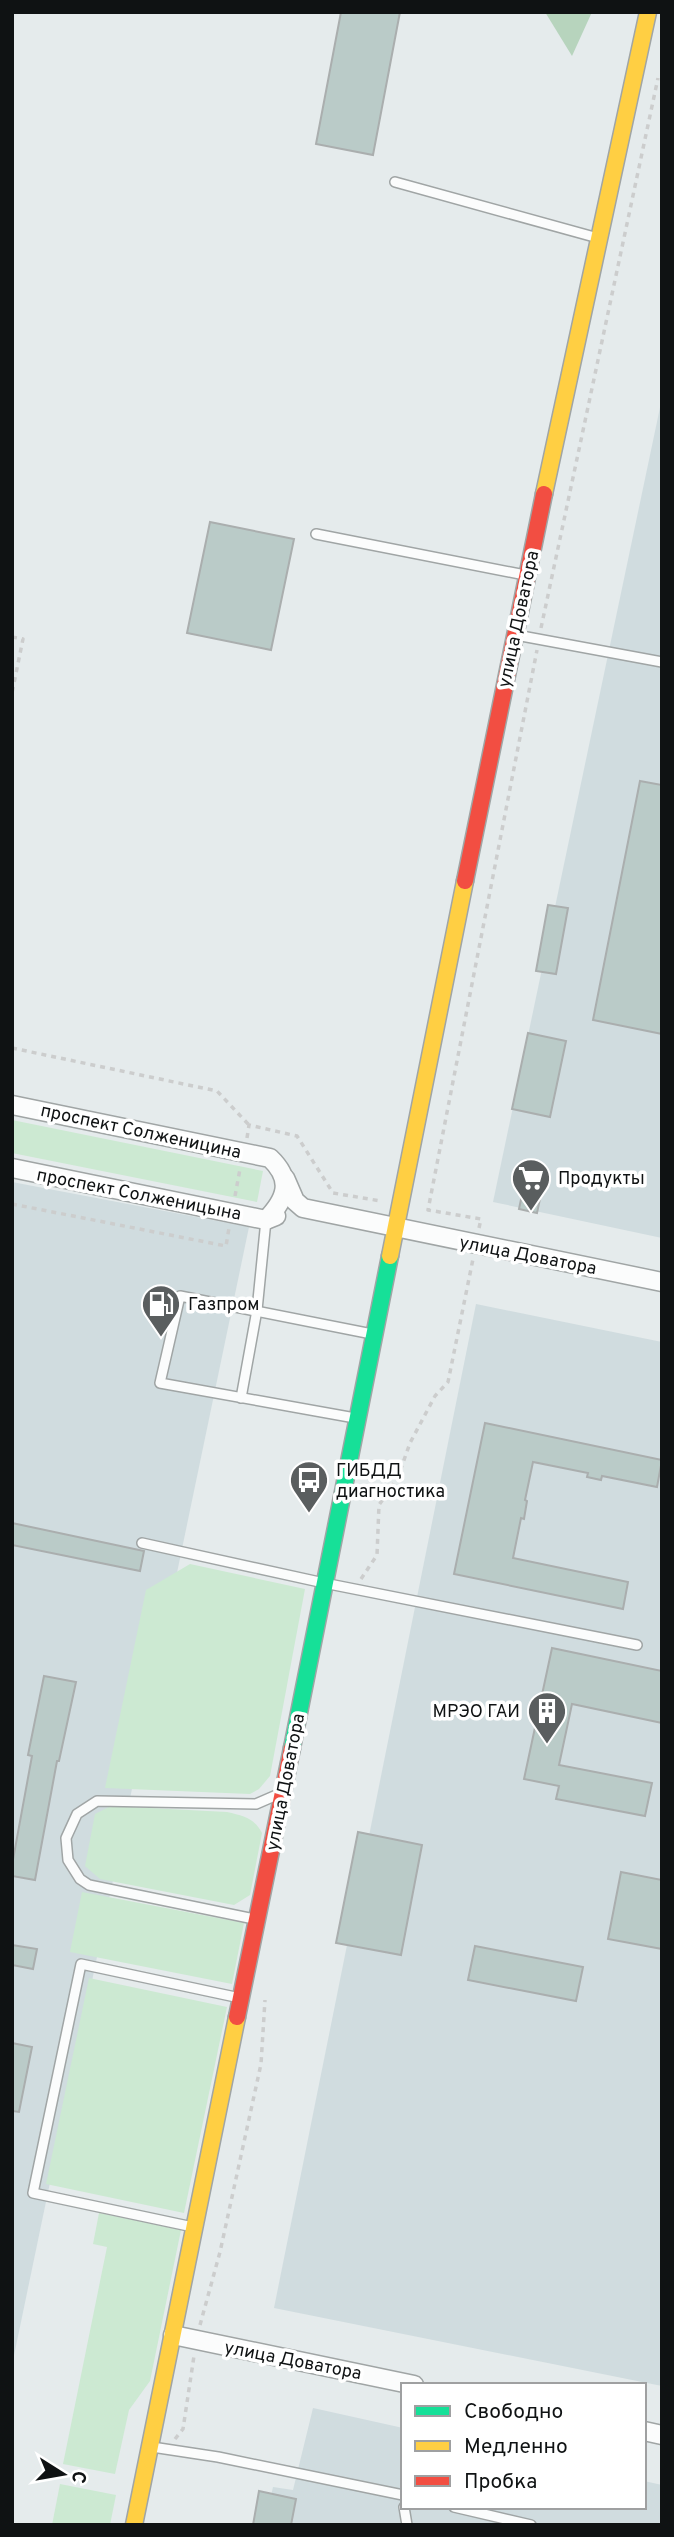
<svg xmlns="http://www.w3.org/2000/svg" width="674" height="2537" viewBox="0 0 674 2537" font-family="Overpass,sans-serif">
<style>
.built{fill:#d0dcdf}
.green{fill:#cce9d2}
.forest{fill:#b7d4bd}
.building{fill:#bacbc8;stroke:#aaaeae;stroke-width:2}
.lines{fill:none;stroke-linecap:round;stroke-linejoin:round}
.lane-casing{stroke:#a0a5a5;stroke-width:12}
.street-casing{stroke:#a0a5a5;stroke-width:21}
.fast-casing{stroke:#a0a5a5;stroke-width:19}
.slow-casing{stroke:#a0a5a5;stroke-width:19}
.jam-casing{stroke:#a0a5a5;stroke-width:19}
.path{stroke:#cccdcd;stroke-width:3.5;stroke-dasharray:5 5;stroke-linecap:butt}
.lane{stroke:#fbfcfc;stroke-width:9}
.street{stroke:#fbfcfc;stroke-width:18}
.fast{stroke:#16e098;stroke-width:16}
.slow{stroke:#ffcf43;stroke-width:16}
.jam{stroke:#f24e42;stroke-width:16}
.labels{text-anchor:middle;stroke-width:7;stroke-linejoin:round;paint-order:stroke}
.street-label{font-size:18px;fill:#0f1213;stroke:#fff}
.poi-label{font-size:18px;fill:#0f1213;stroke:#fff;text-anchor:start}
</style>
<rect width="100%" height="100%" fill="#e5ebec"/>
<g class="built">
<path d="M662 398V1238L493 1202Z"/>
<path d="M12 1182 249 1227 12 2365Z"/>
<path d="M476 1304 662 1342V2386L274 2308Z"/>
<path d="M313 2408 403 2428V2507H644V2481L662 2485V2525H264L273 2487 293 2490Z"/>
</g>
<g class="green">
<path d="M12 1120 263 1171 257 1202 12 1153Z"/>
<path d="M190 1564 305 1589 270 1776 259 1789 250 1794 105 1788 146 1590Z"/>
<path d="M111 1806 227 1812C244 1816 254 1818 262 1833L250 1895 234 1905 100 1879 85 1866 95 1814Z"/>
<path d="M82 1892 244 1923 232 1984 70 1952Z"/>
<path d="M89 1978 227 2007 184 2213 46 2184Z"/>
<path d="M99 2213 181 2230 150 2381 129 2410 115 2474 63 2464 107 2247 93 2244Z"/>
<path d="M60 2484 116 2495 110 2525H52Z"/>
</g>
<path class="forest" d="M545 12H592L572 56Z"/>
<g class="building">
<path d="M341 12H400L373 155 316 144Z"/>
<path d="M210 522 294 539 271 650 187 633Z"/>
<path d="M640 781 662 785V1034L593 1020Z"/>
<path d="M548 905 568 908 556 974 536 971Z"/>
<path d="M528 1033 566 1041 550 1117 512 1109Z"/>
<path d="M523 1190 541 1194 537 1213 519 1209Z"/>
<path d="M485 1423 662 1460 657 1487 602 1476 601 1480 587 1477 588 1473 533 1462 525 1500 527 1501 524 1519 521 1518 513 1558 628 1582 623 1609 454 1574Z"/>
<path d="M12 1523 144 1551 140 1571 12 1545Z"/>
<path d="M552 1648 662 1671V1723L572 1704 559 1765 652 1783 645 1816 556 1799 559 1786 524 1779Z"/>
<path d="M44 1676 76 1682 59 1761H57L35 1880 12 1876V1865L32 1756 28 1755Z"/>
<path d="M358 1832 422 1845 401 1955 336 1943Z"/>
<path d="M621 1872 662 1880V1949L608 1939Z"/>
<path d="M12 1945 37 1949 33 1969 12 1965Z"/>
<path d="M475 1946 583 1967 576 2001 468 1980Z"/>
<path d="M12 2043 32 2047 19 2112 12 2111Z"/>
<path d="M259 2491 296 2499 291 2525H253Z"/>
</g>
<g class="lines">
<g class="lane-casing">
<g id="lane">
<path d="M395 182 598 238"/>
<path d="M316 534 525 575"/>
<path d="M516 635 662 662"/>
<path d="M241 1398 257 1310 266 1220"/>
<path d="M355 1418 160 1383 180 1296 372 1334"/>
<path d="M142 1543 324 1583 637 1645"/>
<path d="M254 1919 89 1885 80 1879 68 1860 66 1838 77 1814 97 1801 256 1804 279 1794"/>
<path d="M193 2227 33 2193 81 1964 240 1998"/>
<path d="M152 2447 218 2457 403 2495"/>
<path d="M404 2507 407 2525"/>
<path d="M454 2507 531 2525"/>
</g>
</g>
<g class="street-casing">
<g id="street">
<path d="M12 1105 270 1158C293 1180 287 1198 266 1220"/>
<path d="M12 1168 266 1220 276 1216"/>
<path d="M285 1178 295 1201 303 1208 662 1282"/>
<path d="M173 2335 414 2385"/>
<path d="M644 2431 662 2435"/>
</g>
</g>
<g class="fast-casing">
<path id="fast" d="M292 1748 390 1256"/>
</g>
<g class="slow-casing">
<g id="slow">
<path d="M544 494 648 12"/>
<path d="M390 1256 465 881"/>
<path d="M134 2525 237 2017"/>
</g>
</g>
<g class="jam-casing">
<g id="jam">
<path d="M465 881 544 494"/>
<path d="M237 2017 292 1748"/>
</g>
</g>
<g class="path">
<path d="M541 628 658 78"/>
<path d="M12 637 23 639 12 693"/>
<path d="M12 1048 217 1091 249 1125"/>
<path d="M247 1138 249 1125 297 1136 333 1193 381 1201"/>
<path d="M235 1196 240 1169"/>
<path d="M12 1204 226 1246 229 1228"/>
<path d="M479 1228 481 1219 428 1210 537 650"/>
<path d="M361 1579 377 1555 379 1505 398 1477 410 1443 435 1396 448 1382 473 1259"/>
<path d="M200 2325 220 2252 261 2064 265 2000"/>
<path d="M175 2439 183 2429 194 2356"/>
</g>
<use href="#lane" class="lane"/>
<use href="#street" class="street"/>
<use href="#fast" class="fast"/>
<use href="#slow" class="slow"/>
<use href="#jam" class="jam"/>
</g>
<defs>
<g id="supermarket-pin" transform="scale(2.0125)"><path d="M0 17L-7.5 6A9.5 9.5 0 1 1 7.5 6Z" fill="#5a5e5f" stroke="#fff"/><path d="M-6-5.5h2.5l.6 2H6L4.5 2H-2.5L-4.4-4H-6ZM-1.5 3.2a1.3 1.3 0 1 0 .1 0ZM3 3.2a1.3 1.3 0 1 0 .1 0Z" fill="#fff"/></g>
<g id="fuel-pin" transform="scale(2.0125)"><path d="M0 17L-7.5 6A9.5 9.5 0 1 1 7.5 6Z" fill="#5a5e5f" stroke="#fff"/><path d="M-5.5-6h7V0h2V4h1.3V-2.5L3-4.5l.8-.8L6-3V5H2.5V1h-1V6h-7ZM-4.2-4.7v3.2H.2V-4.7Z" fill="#fff"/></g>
<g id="bus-pin" transform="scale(2.0125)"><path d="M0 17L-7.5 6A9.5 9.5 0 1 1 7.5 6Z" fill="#5a5e5f" stroke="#fff"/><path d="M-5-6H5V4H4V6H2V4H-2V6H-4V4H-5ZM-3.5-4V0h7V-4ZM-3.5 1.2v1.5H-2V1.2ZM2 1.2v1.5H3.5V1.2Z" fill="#fff"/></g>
<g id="building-pin" transform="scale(2.0125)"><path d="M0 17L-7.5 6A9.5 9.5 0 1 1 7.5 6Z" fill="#5a5e5f" stroke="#fff"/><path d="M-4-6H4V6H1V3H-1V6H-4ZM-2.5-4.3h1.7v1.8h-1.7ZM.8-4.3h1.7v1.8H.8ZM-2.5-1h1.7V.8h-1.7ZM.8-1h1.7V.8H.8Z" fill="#fff"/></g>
</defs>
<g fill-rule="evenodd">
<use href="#supermarket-pin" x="531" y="1178"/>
<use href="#fuel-pin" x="161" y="1304"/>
<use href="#bus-pin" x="309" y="1480"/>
<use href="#building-pin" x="547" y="1711"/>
</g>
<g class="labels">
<g class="street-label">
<text transform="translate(518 619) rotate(-78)" y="6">улица Доватора</text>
<text transform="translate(141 1131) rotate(12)" y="6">проспект Солженицина</text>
<text transform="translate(139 1194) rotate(11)" y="6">проспект Солженицына</text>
<text transform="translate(528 1255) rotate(11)" y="6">улица Доватора</text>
<text transform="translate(285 1782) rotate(-79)" y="6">улица Доватора</text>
<text transform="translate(293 2360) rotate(11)" y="6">улица Доватора</text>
</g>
<g class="poi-label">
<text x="558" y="1184">Продукты</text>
<text x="188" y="1310">Газпром</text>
<text x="336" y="1476">ГИБДД<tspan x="336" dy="21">диагностика</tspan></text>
<text x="520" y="1717" text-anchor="end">МРЭО ГАИ</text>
</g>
</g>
<rect width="674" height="2537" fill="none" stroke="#0f1213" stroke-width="28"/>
<rect x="401" y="2383" width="245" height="126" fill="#ffffff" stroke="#9fa0a1" stroke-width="2"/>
<rect x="415" y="2406" width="35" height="10" fill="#16e098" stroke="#9fa0a1" stroke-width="2"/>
<text x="464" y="2418" font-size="21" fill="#0f1213">Свободно</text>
<rect x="415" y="2441" width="35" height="10" fill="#ffcf43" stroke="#9fa0a1" stroke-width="2"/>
<text x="464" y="2453" font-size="21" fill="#0f1213">Медленно</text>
<rect x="415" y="2476" width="35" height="10" fill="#f24e42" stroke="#9fa0a1" stroke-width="2"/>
<text x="464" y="2488" font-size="21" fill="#0f1213">Пробка</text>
<g transform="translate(63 2474) rotate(101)" stroke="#ffffff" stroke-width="5" paint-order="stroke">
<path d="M0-5L12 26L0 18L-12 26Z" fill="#0f1213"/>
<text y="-10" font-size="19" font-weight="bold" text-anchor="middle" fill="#0f1213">С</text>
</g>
</svg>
